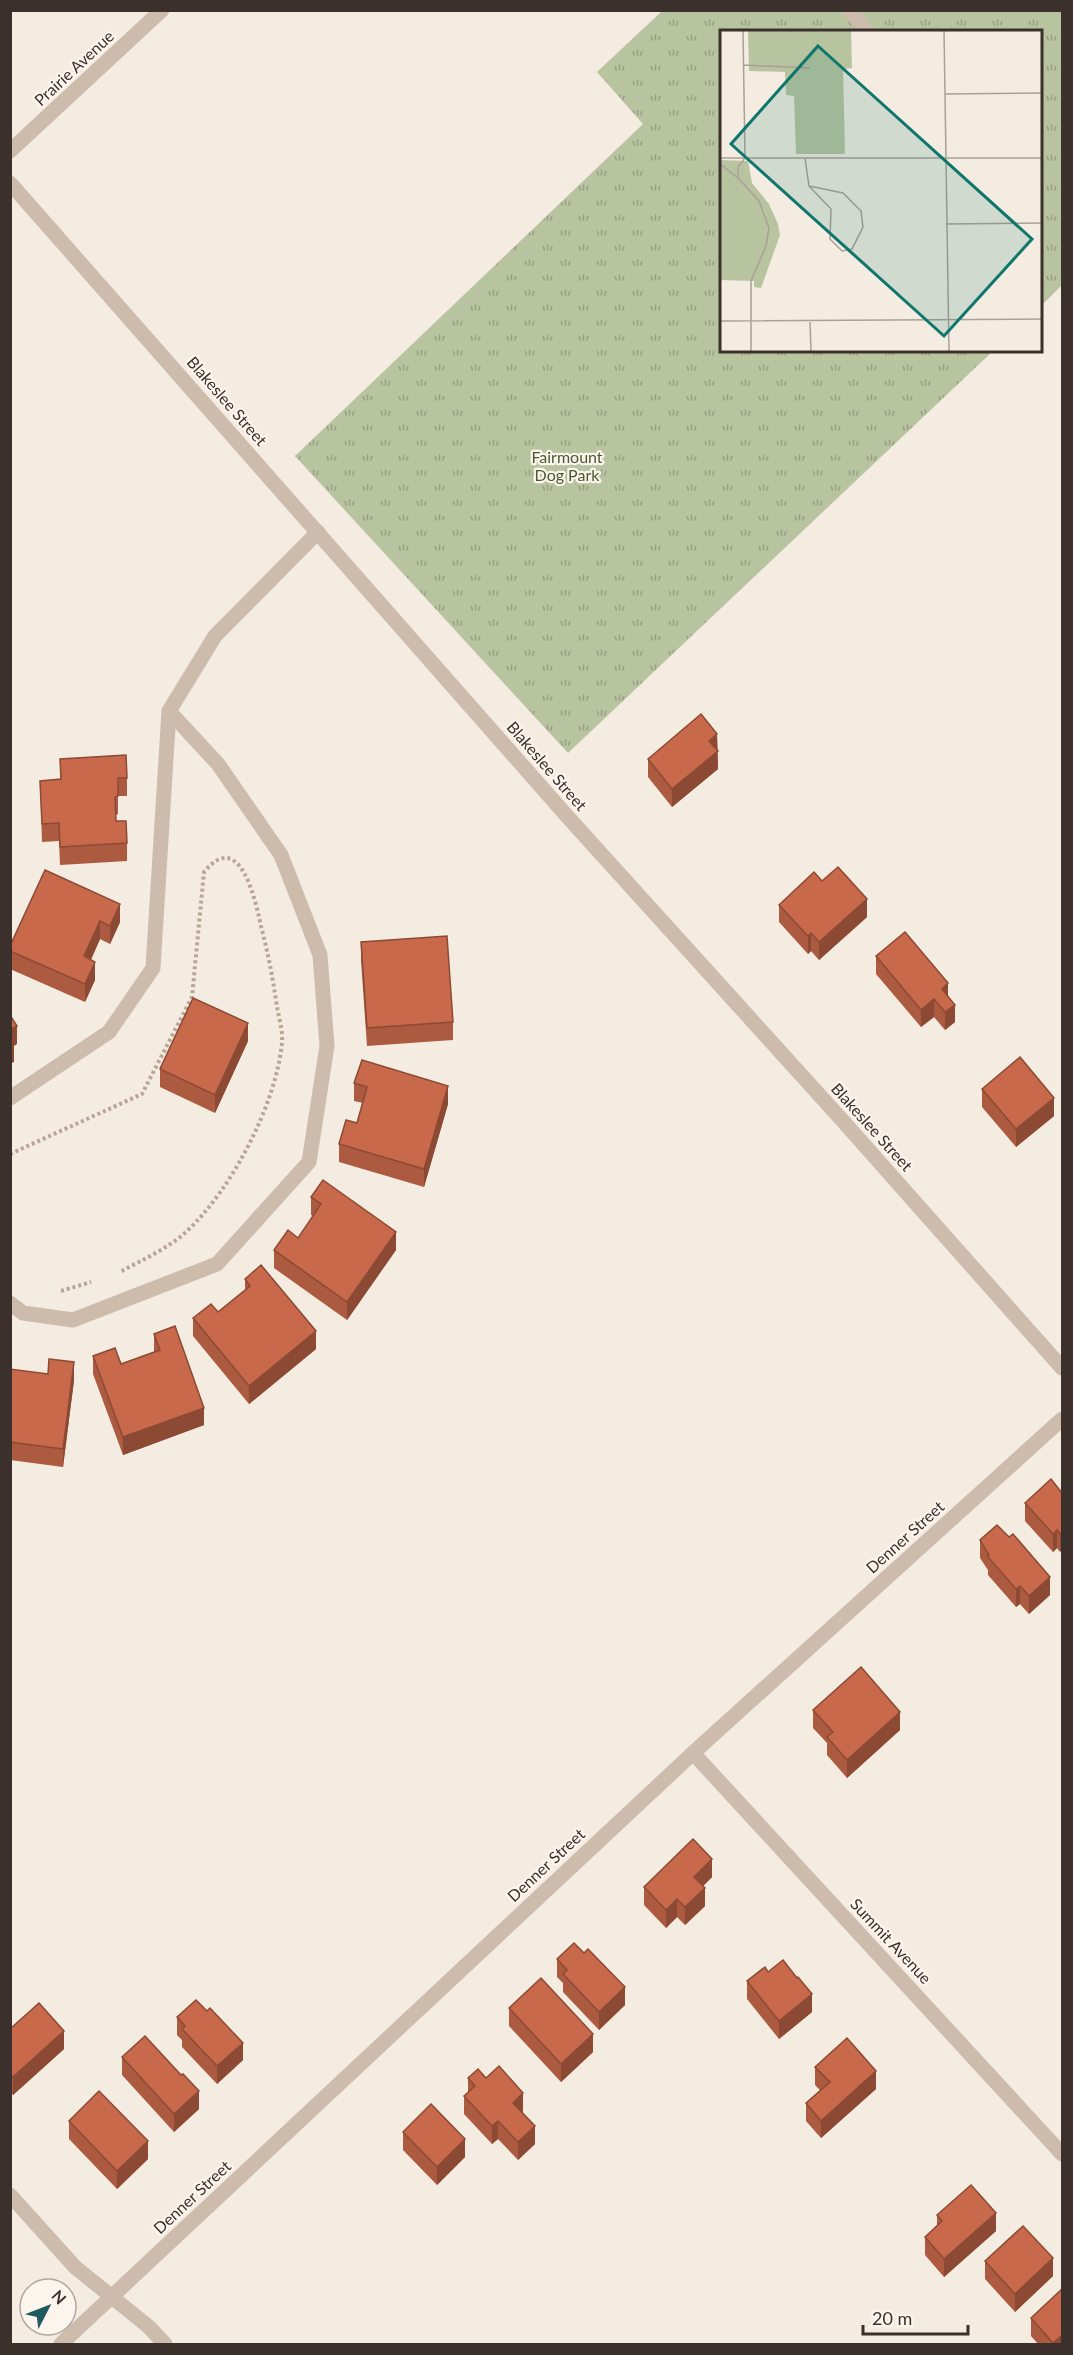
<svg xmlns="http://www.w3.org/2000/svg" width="1073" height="2355" viewBox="0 0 1073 2355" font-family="Lato,sans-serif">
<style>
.park{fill:url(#park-tufts)}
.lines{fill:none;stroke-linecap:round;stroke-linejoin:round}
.path{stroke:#b9a596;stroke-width:4;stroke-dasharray:3 3;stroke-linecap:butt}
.minor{stroke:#cdbbac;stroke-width:15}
.wall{fill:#ac5a40}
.shaded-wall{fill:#8c4a34}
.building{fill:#c8694b;stroke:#8c4a34;stroke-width:1.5}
.labels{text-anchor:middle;stroke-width:4.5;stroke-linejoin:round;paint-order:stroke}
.street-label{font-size:16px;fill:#3b302b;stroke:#fbf5ee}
.park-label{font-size:16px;fill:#4a5a2e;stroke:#fbf5ee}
.inset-road{fill:none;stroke:#aaa098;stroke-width:1.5}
.view{fill:#0f766e;fill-opacity:0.15;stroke:#0f766e;stroke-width:3}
.inset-edge{fill:none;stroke:#3b302b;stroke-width:3}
</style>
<defs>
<pattern id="park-tufts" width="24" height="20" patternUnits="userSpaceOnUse" patternTransform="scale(1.5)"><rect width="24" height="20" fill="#b8c4a0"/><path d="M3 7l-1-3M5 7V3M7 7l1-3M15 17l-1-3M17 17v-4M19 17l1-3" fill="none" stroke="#97a083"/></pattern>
</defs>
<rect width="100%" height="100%" fill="#f4ebe1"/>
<path class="park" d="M662 11H1062V285L1042 305V32H722V351H993L568 753 295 456 643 124 597 72Z"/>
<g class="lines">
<g class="path">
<path d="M10 1154 142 1094 192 997 204 872C240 828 255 899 261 926 268 953 273 979 277 1007 279 1018 283 1031 282 1043 276 1104 232 1189 187 1231 169 1248 142 1260 120 1272"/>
<path d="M61 1291 91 1282"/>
</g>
<g class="minor">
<path d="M849 10 868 32"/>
<path d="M10 151 162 10"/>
<path d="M10 183 566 815 842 1120 1062 1368"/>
<path d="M10 1098 109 1032 153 968 169 711 215 636 318 532"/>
<path d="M10 1303 23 1313 73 1320 217 1264 309 1162 327 1046 320 955 281 855 218 764 169 711"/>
<path d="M693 1753 1062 2154"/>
<path d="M10 2195 75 2267 149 2327 165 2344"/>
<path d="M61 2344 693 1753 1062 1419"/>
</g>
</g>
<g class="wall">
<path d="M717 734 718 769 672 807 648 777V759Z"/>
<path d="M60 759 127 778V796H118V814L116 815V821L127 843V861L60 865 59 841 42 842 40 781 60 779Z"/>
<path d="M45 870 120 922 110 944 100 939 91 960 95 980 85 1002 10 969V946Z"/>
<path d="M822 881 867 917 819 960 811 951 808 954 779 922V905Z"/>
<path d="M361 942 453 1022V1040L367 1046 361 960Z"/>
<path d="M876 956 948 997 955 1022 945 1030 934 1017 921 1027 876 974Z"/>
<path d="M248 1041 215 1113 160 1087V1069Z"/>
<path d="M354 1083 448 1104 424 1187 339 1162V1144L357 1123 363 1103 354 1101Z"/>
<path d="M982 1089 1054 1116 1016 1147 982 1107Z"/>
<path d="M311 1197 396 1250 347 1320 274 1268V1250L298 1238 313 1216 311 1215Z"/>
<path d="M245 1279 316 1349 249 1404 193 1336V1318L218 1312 245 1291Z"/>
<path d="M154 1334 204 1425 123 1455 93 1374V1356L121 1364 154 1352Z"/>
<path d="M10 1351 11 1369 74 1380 63 1467 10 1460Z"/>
<path d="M1062 1493 1060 1552 1057 1548 1053 1552 1025 1521V1503Z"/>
<path d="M980 1540 1050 1595 1029 1614 1020 1604 1016 1607 988 1575V1570L980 1558Z"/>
<path d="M813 1710 900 1730 847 1778 827 1755V1743L813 1728Z"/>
<path d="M712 1877 703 1886 705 1906 685 1925 677 1917 666 1928 644 1905V1887Z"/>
<path d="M557 1959 625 2005 599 2030 563 1992V1983L557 1977Z"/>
<path d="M768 1972 812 2012 779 2039 747 1999V1981Z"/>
<path d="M509 2008 593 2052 561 2082 509 2026Z"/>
<path d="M207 2011 243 2060 217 2084 182 2047V2040L177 2035V2017Z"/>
<path d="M10 2029 64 2049 13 2095 10 2092Z"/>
<path d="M122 2057 181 2075 199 2109 174 2132 122 2075Z"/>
<path d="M815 2067 876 2089 821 2138 806 2121V2103L820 2090 815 2085Z"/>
<path d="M468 2078H486L523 2111 522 2112 535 2144 518 2160 498 2139 492 2144 464 2114V2096L468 2093Z"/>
<path d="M69 2121 148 2159 117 2189 69 2139Z"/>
<path d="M403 2132 465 2157 437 2185 403 2150Z"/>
<path d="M937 2215 996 2231 944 2277 925 2255V2237L937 2226Z"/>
<path d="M985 2261 1053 2276 1015 2312 985 2279Z"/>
<path d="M1031 2318 1062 2344H1038L1031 2336Z"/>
</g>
<g class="shaded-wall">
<path d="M717 734 718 769 672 807V789L709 741Z"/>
<path d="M867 899V917L819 960V942Z"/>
<path d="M120 904V922L110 944V926Z"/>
<path d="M100 921V939L84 974V956Z"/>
<path d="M811 933V951L808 954V936Z"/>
<path d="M95 962V980L85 1002V984Z"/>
<path d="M948 983V1001L942 989Z"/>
<path d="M934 999V1017L921 1027V1010Z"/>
<path d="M955 1005V1022L945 1030V1012Z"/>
<path d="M248 1023V1041L215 1113V1095Z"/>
<path d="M17 1026V1044L14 1046V1062L10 1064V1030Z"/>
<path d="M448 1086V1104L424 1187V1169Z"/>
<path d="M1054 1098V1116L1016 1147V1129Z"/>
<path d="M396 1232V1250L347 1320V1302Z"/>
<path d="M316 1331V1349L249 1404V1386Z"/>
<path d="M74 1362V1380L63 1467V1449Z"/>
<path d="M204 1408V1425L123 1455V1437Z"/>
<path d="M1057 1530V1548L1053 1552V1534Z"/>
<path d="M1062 1532V1550L1060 1552V1534Z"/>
<path d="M1050 1577V1595L1029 1614V1596Z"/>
<path d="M1020 1586V1604L1016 1607V1589Z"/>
<path d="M900 1712V1730L847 1778V1760Z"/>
<path d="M712 1859V1877L694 1895V1877Z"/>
<path d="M705 1888V1906L685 1925V1907Z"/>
<path d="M677 1899V1917L666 1928V1910Z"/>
<path d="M625 1987V2005L599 2030V2012Z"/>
<path d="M812 1994V2012L779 2039V2021Z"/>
<path d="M64 2031V2049L13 2095V2077Z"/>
<path d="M593 2034V2052L561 2082V2064Z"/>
<path d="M243 2043V2060L217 2084V2066Z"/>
<path d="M876 2071V2089L821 2138V2121Z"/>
<path d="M199 2091V2109L174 2132V2114Z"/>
<path d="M523 2093V2111L513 2121V2103Z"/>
<path d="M498 2121V2139L492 2144V2126Z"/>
<path d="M535 2126V2144L518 2160V2142Z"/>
<path d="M465 2139V2157L437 2185V2167Z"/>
<path d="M148 2141V2159L117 2189V2171Z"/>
<path d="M996 2213V2231L944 2277V2259Z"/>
<path d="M1053 2258V2276L1015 2312V2294Z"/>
<path d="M1062 2335V2344H1053V2343Z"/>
</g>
<g class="building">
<path d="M701 714 717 734 709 741 718 751 672 789 648 759Z"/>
<path d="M126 755 127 778H118V796L115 797 116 821H126L127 843 60 847 59 823 42 824 40 781 61 779 60 759Z"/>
<path d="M838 867 867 899 819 942 811 933 808 936 779 905 814 872 822 881Z"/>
<path d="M45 870 120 904 110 926 100 921 84 956 95 962 85 984 10 951V946Z"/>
<path d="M905 932 948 983 942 989 955 1005 945 1012 934 999 921 1010 876 956Z"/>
<path d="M447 936 453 1022 367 1028 361 942Z"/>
<path d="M193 998 248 1023 215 1095 160 1069Z"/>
<path d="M10 1015 17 1026 10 1030Z"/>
<path d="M1020 1057 1054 1098 1016 1129 982 1089Z"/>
<path d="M362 1060 448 1086 424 1169 339 1144 346 1120 357 1123 367 1087 354 1083Z"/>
<path d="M323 1180 396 1232 347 1302 274 1250 288 1230 298 1238 321 1204 311 1197Z"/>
<path d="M261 1265 316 1331 249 1386 193 1318 211 1304 218 1312 250 1286 245 1279Z"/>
<path d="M175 1326 204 1408 123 1437 93 1356 115 1348 121 1364 160 1350 154 1334Z"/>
<path d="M49 1359 74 1362 63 1449 10 1442V1369L48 1374Z"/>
<path d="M1051 1479 1062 1493V1532L1060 1534 1057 1530 1053 1534 1025 1503Z"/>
<path d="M997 1525 1009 1537 1013 1534 1050 1577 1029 1596 1020 1586 1016 1589 988 1557 989 1555 980 1540Z"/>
<path d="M861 1667 900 1712 847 1760 827 1737 833 1732 813 1710Z"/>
<path d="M693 1839 712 1859 694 1877 705 1888 685 1907 677 1899 666 1910 644 1887Z"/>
<path d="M574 1943 584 1953 588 1949 625 1987 599 2012 563 1974 567 1970 557 1959Z"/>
<path d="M783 1960 797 1978 798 1977 812 1994 779 2021 747 1981 765 1967 768 1972Z"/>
<path d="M541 1978 593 2034 561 2064 509 2008Z"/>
<path d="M196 2000 207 2011 210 2008 243 2043 217 2066 182 2029 185 2026 177 2017Z"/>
<path d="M39 2003 64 2031 13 2077 10 2074V2029Z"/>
<path d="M145 2036 181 2075 183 2074 199 2091 174 2114 122 2057Z"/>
<path d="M847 2038 876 2071 821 2121 806 2103 830 2082 815 2067Z"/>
<path d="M499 2066 523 2093 513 2103 535 2126 518 2142 498 2121 492 2126 464 2096 475 2086 468 2078 478 2069 486 2078Z"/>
<path d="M99 2091 148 2141 117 2171 69 2121Z"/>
<path d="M431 2104 465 2139 437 2167 403 2132Z"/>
<path d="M971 2185 996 2213 944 2259 925 2237 942 2221 937 2215Z"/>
<path d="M1023 2226 1053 2258 1015 2294 985 2261Z"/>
<path d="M1062 2289V2335L1053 2343 1031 2318Z"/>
</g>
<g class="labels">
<g class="street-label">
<text transform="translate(74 68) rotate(-43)" y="6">Prairie Avenue</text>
<text transform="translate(227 401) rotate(49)" y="6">Blakeslee Street</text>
<text transform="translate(547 766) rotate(49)" y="6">Blakeslee Street</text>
<text transform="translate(872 1127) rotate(48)" y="6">Blakeslee Street</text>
<text transform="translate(905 1537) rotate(-42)" y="6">Denner Street</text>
<text transform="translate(546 1865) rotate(-43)" y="6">Denner Street</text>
<text transform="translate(891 1941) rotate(47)" y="6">Summit Avenue</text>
<text transform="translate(192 2197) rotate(-43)" y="6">Denner Street</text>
</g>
<g class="park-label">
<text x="567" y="463">Fairmount<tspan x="567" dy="18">Dog Park</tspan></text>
</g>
</g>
<g transform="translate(720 30)">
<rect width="322" height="322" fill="#f4ebe1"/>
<path d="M28 0H131L132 38 123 39 125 124H76L74 66 66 65 65 42 29 41ZM0 130 28 131 32 153 49 174 58 194 60 205 41 258 34 257V251L0 250Z" fill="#b8c4a0"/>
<path class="inset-road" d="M23 0 25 128 18 137V148L39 171 49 198 46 216 31 251V322M224 0 229 322M24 35 90 38M225 64 323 63M0 128H323M85 128 89 156 111 179 110 209 122 221 132 219 143 197 141 181 123 163 89 156M0 134 18 148M226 194 323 193M0 291 323 289M90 292 91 322"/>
<path class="view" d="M98 16 312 209 224 306 11 114Z"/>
<rect width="322" height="322" class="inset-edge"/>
</g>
<rect width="1073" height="2355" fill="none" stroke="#3b302b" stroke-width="24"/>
<g transform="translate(48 2307) rotate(48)"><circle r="28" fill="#fbf5ee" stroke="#aea6a0" stroke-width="1.5"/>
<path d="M0-4.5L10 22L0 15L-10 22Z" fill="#1f5a5e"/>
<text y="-9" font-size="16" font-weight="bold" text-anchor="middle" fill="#3b302b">N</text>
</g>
<path d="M863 2325v9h105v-9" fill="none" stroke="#3b302b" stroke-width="3"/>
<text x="872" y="2325" font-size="18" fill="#3b302b" stroke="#fbf5ee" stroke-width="4.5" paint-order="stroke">20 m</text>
</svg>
